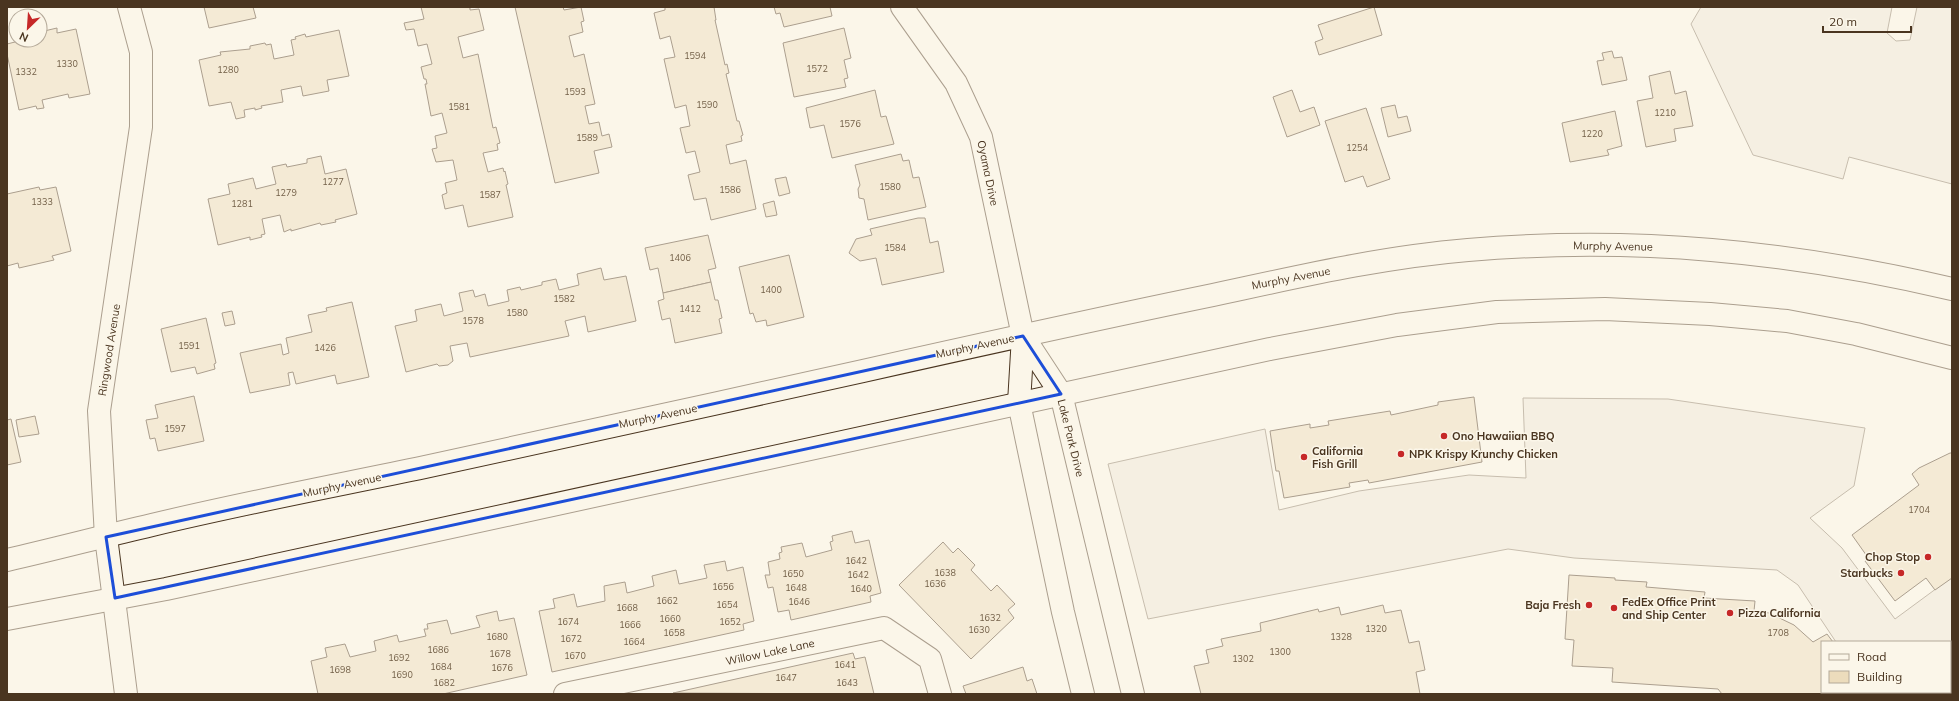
<svg xmlns="http://www.w3.org/2000/svg" width="1959" height="701" viewBox="0 0 1959 701" font-family="Mulish,sans-serif">
<style>
.parking{fill:#ede7d9;stroke:#887966}
.building{fill:#ecdcbc;stroke:#4a3520}
.lines{fill:none;stroke-linecap:round;stroke-linejoin:round}
.minor-casing{stroke:#4a3520;stroke-width:24}
.tertiary-casing{stroke:#4a3520;stroke-width:24}
.primary-casing{stroke:#4a3520;stroke-width:24}
.minor{stroke:#fbf6e9;stroke-width:22}
.tertiary{stroke:#fbf6e9;stroke-width:22}
.primary{stroke:#fbf6e9;stroke-width:22}
.marked{fill:none;stroke:#1d4ed8;stroke-width:3;stroke-linejoin:round}
.poi-dot{fill:#c62828;stroke:#fbf6e9;stroke-width:1.5}
.labels{text-anchor:middle;stroke-width:3;stroke-linejoin:round;paint-order:stroke}
.number-label{font-size:9px;fill:#725f47}
.street-label{font-size:11px;fill:#4a3520;stroke:#fbf6e9}
.poi-label{font-size:11px;font-weight:bold;fill:#4a3520;stroke:#fbf6e9;text-anchor:start}
</style>
<rect width="100%" height="100%" fill="#fbf6e9"/>
<g class="parking">
<path d="M1701 7H1892L1887 33 1896 41 1910 40 1917 7H1952V184L1849 157 1843 179 1753 155 1691 24Z"/>
<path d="M1523 398 1668 399 1865 428 1854 486 1810 518 1842 548 1895 619 1952 577V694H1904L1903 692H1950V642H1836L1798 585 1777 570 1574 558 1508 549 1148 619 1108 464 1265 429 1279 510 1359 491 1469 475 1526 478Z"/>
</g>
<g class="building">
<path d="M204 7H253L256 18 209 28Z"/>
<path d="M421 7H468L470 8V10L479 9 484 30 458 37 463 58 478 54 493 128 496 127 500 143 497 144 498 150 483 153 488 172 503 168 504 172 505 171 508 184 506 185 513 217 468 227 463 205 445 209 442 195 447 193 445 183 457 180 453 160 436 162 432 149 437 148 435 136 447 133 442 113 431 116 425 84H427L426 79H424L421 67 432 64 427 44 418 46 414 29 406 30 404 23 424 19Z"/>
<path d="M515 7H563L564 10 581 7 584 21 581 22 583 32 569 36 574 57 584 54 595 104 585 106 589 124 599 122 602 136 609 134 612 147 594 151 599 173 555 183Z"/>
<path d="M665 7H714L716 20H715L725 65 727 64 729 73 726 74 737 121H739L743 135 741 136 742 141 726 145 730 164 746 160 756 209 711 220 706 198 694 200 688 175 700 172 695 151 686 153 680 128 690 126 686 105 675 108 664 59 675 57 670 36 660 39 654 13 665 10Z"/>
<path d="M774 7H830L832 16 784 27 780 13 776 14Z"/>
<path d="M1374 7 1382 35 1319 55 1315 42 1323 39 1318 25Z"/>
<path d="M57 28V33L76 29 90 94 69 98 68 94 42 100 44 108 37 109 36 106 19 110 7 54V44L23 40H40V32Z"/>
<path d="M844 28 851 58 844 60 848 78 844 79 846 87 794 97 783 43Z"/>
<path d="M339 30 349 76 327 80 329 91 303 96 301 86 281 90 283 102 261 106 262 108 255 110V108L244 110 245 117 236 119 231 102 209 106 199 60 221 55 220 52 250 49V46L265 43 266 45 271 44 274 59 294 55 291 40 296 39 295 37 305 34 306 37Z"/>
<path d="M1612 51 1614 58 1622 57 1627 80 1602 85 1597 61 1604 60 1602 53Z"/>
<path d="M1670 71 1675 94 1686 91 1693 126 1674 129 1676 141 1646 147 1637 101 1653 98 1649 76Z"/>
<path d="M875 90 881 117 886 116 894 144 832 158 824 125 810 128 806 108Z"/>
<path d="M1292 90 1300 112 1314 107 1320 125 1287 137 1273 97Z"/>
<path d="M1395 105 1398 118 1407 116 1411 131 1388 137 1381 108Z"/>
<path d="M1366 108 1390 179 1367 187 1363 176 1345 182 1325 121Z"/>
<path d="M1615 111 1622 146 1607 150 1609 155 1570 162 1562 123Z"/>
<path d="M901 154 903 161 909 160 913 178 919 177 926 207 868 220 864 199 859 198 858 189 860 185 855 165Z"/>
<path d="M321 156 325 174 346 169 357 214 335 220 336 222 321 225 320 223 291 231V229L284 232 280 215 262 219 265 234 261 235 262 237 250 240V237L218 245 208 199 230 194 228 184 253 178 256 189 276 184 272 167 286 164 287 167 307 163V159Z"/>
<path d="M786 177 790 193 779 196 775 179Z"/>
<path d="M39 187 40 190 56 187 71 251 52 256 54 260 19 268 18 263 7 266V194Z"/>
<path d="M774 201 777 215 766 217 763 204Z"/>
<path d="M918 218H925L930 243 938 241 944 272 882 285 876 258 860 261 849 253 856 239 872 235 870 229Z"/>
<path d="M708 235 716 268 708 270 711 282 663 293 658 268 650 270 645 248Z"/>
<path d="M789 255 804 317 767 326 766 320 756 322 753 313 750 314 739 267Z"/>
<path d="M601 268 604 280 626 276 636 321 588 332 585 316 565 321 569 336 470 357 467 343 450 346 453 361 448 365 439 366 437 364 406 372 395 326 417 321 415 310 441 304 444 316 463 311 459 293 473 290 475 297 485 294 488 306 509 301 507 290 520 287 521 290 542 285V282L556 279 559 290 579 285 577 274Z"/>
<path d="M711 282 715 300H718L722 318 719 319 722 333 675 343 670 318 662 320 658 301 664 299 663 293Z"/>
<path d="M352 302 369 377 337 384 335 375 296 384 293 372 288 373 290 385 250 393 240 353 281 344 283 355 289 353 286 338 312 332 308 315 327 311 326 308Z"/>
<path d="M232 311 235 324 225 326 222 313Z"/>
<path d="M206 318 216 363 214 364 215 369 197 374 195 367 171 372 161 329Z"/>
<path d="M194 396 204 441 158 451 155 438 150 439 146 420 158 418 155 405Z"/>
<path d="M1474 397 1482 462 1369 483 1368 480 1349 483 1350 487 1284 498 1279 471H1276L1270 431 1310 424V428L1329 425 1328 421 1390 411 1391 415 1438 405V402Z"/>
<path d="M35 416 39 434 19 437 16 420Z"/>
<path d="M11 419 21 462 7 465V420Z"/>
<path d="M1950 453H1952V578L1935 590 1926 578 1895 601 1865 561 1869 559 1852 535 1919 485 1912 474 1919 468Z"/>
<path d="M852 531 855 543 869 540 881 593 870 596 871 602 791 620 789 610 778 612 773 587 768 588 765 575H770L768 562 780 559 779 553 782 552 781 547 802 543 806 557 832 550 830 542 833 541 832 536Z"/>
<path d="M943 542 953 553 958 548 975 565 971 570 991 591 997 585 1015 604 1008 610 1014 618 971 659 899 585Z"/>
<path d="M725 561 727 571 743 567 754 621 743 624 744 630 552 672 539 611 555 608 553 599 574 594 577 607 605 601 604 586 625 582 627 593 654 586 652 576 676 570 679 584 707 578 704 565Z"/>
<path d="M1569 575 1615 578V580L1647 582 1646 587 1705 592 1704 598 1755 601 1754 611 1769 613 1794 625 1813 642 1827 634 1833 642H1822V692H1882L1884 694H1722L1718 689 1612 682 1613 668 1572 666 1574 640 1565 639Z"/>
<path d="M1383 605 1385 613 1401 610 1409 643 1419 641 1425 670 1416 672 1420 694H1201L1194 666 1209 663 1206 650 1223 646 1221 639 1261 631 1260 623 1318 609 1319 612 1339 607 1341 615Z"/>
<path d="M497 611 499 621 514 618 527 675 443 694H318L311 661 327 657 325 648 345 644 350 657 376 651 374 641 397 635 399 642 426 636 424 629H428L427 624 447 620 451 634 480 627 476 616Z"/>
<path d="M853 653 855 659 865 657 874 694 673 693Z"/>
<path d="M1023 667 1027 681 1032 679 1037 694H966L963 686Z"/>
</g>
<g class="lines">
<g class="minor-casing">
<g id="minor">
<path d="M1023 336 1061 394 1133 694"/>
<path d="M1023 336 1019 403 1063 612 1083 694"/>
<path d="M565 694 884 628 930 659 940 694"/>
</g>
</g>
<g class="tertiary-casing">
<g id="tertiary">
<path d="M902 7 956 83 981 137 1023 336"/>
<path d="M126 694 106 537 99 411 141 127V52L129 7"/>
</g>
</g>
<g class="primary-casing">
<g id="primary">
<path d="M7 560C56 549 104 536 152 525 243 503 334 486 425 467 571 436 717 403 863 371 979 345 1096 319 1213 295 1297 277 1382 257 1468 250 1634 236 1790 251 1952 289"/>
<path d="M7 619 166 589 1270 349 1397 325 1497 312 1605 309 1710 314 1787 321 1856 334 1952 358"/>
</g>
</g>
<use href="#minor" class="minor"/>
<use href="#tertiary" class="tertiary"/>
<use href="#primary" class="primary"/>
</g>
<path d="M0 0H1959V701H0ZM1023 336 1061 394 115 598 106 537Z" fill="#fbf6e9" fill-opacity=".55" fill-rule="evenodd"/>
<path class="marked" d="M1023 336 1061 394 115 598 106 537Z"/>
<g class="poi-dot">
<circle cx="1444" cy="436" r="4"/>
<circle cx="1401" cy="454" r="4"/>
<circle cx="1304" cy="457" r="4"/>
<circle cx="1928" cy="557" r="4"/>
<circle cx="1901" cy="573" r="4"/>
<circle cx="1589" cy="605" r="4"/>
<circle cx="1614" cy="608" r="4"/>
<circle cx="1730" cy="613" r="4"/>
</g>
<g class="labels">
<g class="number-label">
<text x="695" y="59">1594</text>
<text x="67" y="67">1330</text>
<text x="817" y="72">1572</text>
<text x="228" y="73">1280</text>
<text x="26" y="75">1332</text>
<text x="575" y="95">1593</text>
<text x="707" y="108">1590</text>
<text x="459" y="110">1581</text>
<text x="1665" y="116">1210</text>
<text x="850" y="127">1576</text>
<text x="1592" y="137">1220</text>
<text x="587" y="141">1589</text>
<text x="1357" y="151">1254</text>
<text x="333" y="185">1277</text>
<text x="890" y="190">1580</text>
<text x="730" y="193">1586</text>
<text x="286" y="196">1279</text>
<text x="490" y="198">1587</text>
<text x="42" y="205">1333</text>
<text x="242" y="207">1281</text>
<text x="895" y="251">1584</text>
<text x="680" y="261">1406</text>
<text x="771" y="293">1400</text>
<text x="564" y="302">1582</text>
<text x="690" y="312">1412</text>
<text x="517" y="316">1580</text>
<text x="473" y="324">1578</text>
<text x="189" y="349">1591</text>
<text x="325" y="351">1426</text>
<text x="175" y="432">1597</text>
<text x="1919" y="513">1704</text>
<text x="856" y="564">1642</text>
<text x="945" y="576">1638</text>
<text x="793" y="577">1650</text>
<text x="858" y="578">1642</text>
<text x="935" y="587">1636</text>
<text x="723" y="590">1656</text>
<text x="796" y="591">1648</text>
<text x="861" y="592">1640</text>
<text x="667" y="604">1662</text>
<text x="799" y="605">1646</text>
<text x="727" y="608">1654</text>
<text x="627" y="611">1668</text>
<text x="990" y="621">1632</text>
<text x="670" y="622">1660</text>
<text x="568" y="625">1674</text>
<text x="730" y="625">1652</text>
<text x="630" y="628">1666</text>
<text x="1376" y="632">1320</text>
<text x="979" y="633">1630</text>
<text x="674" y="636">1658</text>
<text x="1778" y="636">1708</text>
<text x="497" y="640">1680</text>
<text x="1341" y="640">1328</text>
<text x="571" y="642">1672</text>
<text x="634" y="645">1664</text>
<text x="438" y="653">1686</text>
<text x="1280" y="655">1300</text>
<text x="500" y="657">1678</text>
<text x="575" y="659">1670</text>
<text x="399" y="661">1692</text>
<text x="1243" y="662">1302</text>
<text x="845" y="668">1641</text>
<text x="441" y="670">1684</text>
<text x="502" y="671">1676</text>
<text x="340" y="673">1698</text>
<text x="402" y="678">1690</text>
<text x="786" y="681">1647</text>
<text x="444" y="686">1682</text>
<text x="847" y="686">1643</text>
</g>
<g class="street-label">
<text transform="translate(988 173) rotate(78)" y="4">Oyama Drive</text>
<text transform="translate(1613 246) rotate(1)" y="4">Murphy Avenue</text>
<text transform="translate(1291 278) rotate(-11)" y="4">Murphy Avenue</text>
<text transform="translate(975 346) rotate(-12)" y="4">Murphy Avenue</text>
<text transform="translate(109 350) rotate(-81)" y="4">Ringwood Avenue</text>
<text transform="translate(658 416) rotate(-12)" y="4">Murphy Avenue</text>
<text transform="translate(1071 438) rotate(76)" y="4">Lake Park Drive</text>
<text transform="translate(342 485) rotate(-12)" y="4">Murphy Avenue</text>
<text transform="translate(770 652) rotate(-12)" y="4">Willow Lake Lane</text>
</g>
<g class="poi-label">
<text x="1452" y="440">Ono Hawaiian BBQ</text>
<text x="1312" y="455">California<tspan x="1312" dy="13">Fish Grill</tspan></text>
<text x="1409" y="458">NPK Krispy Krunchy Chicken</text>
<text x="1920" y="561" text-anchor="end">Chop Stop</text>
<text x="1893" y="577" text-anchor="end">Starbucks</text>
<text x="1622" y="606">FedEx Office Print<tspan x="1622" dy="13">and Ship Center</tspan></text>
<text x="1581" y="609" text-anchor="end">Baja Fresh</text>
<text x="1738" y="617">Pizza California</text>
</g>
</g>
<rect width="1959" height="701" fill="none" stroke="#4a3520" stroke-width="16"/>
<rect x="1821" y="641" width="130" height="52" fill="#fbf6e9" stroke="#b4a999"/>
<rect x="1829" y="654" width="20" height="6" fill="#fbf6e9" stroke="#b4a999"/>
<text x="1857" y="661" font-size="12" fill="#4a3520">Road</text>
<rect x="1829" y="671" width="20" height="12" fill="#ecdcbc" stroke="#b4a999"/>
<text x="1857" y="681" font-size="12" fill="#4a3520">Building</text>
<g transform="translate(28 28) rotate(205)"><circle r="19" fill="#fbf6e9" stroke="#b4a999"/>
<path d="M0-3L7 15L0 10L-7 15Z" fill="#c62828"/>
<text y="-6" font-size="11" font-weight="bold" text-anchor="middle" fill="#4a3520">N</text>
</g>
<path d="M1823 26v6h88v-6" fill="none" stroke="#4a3520" stroke-width="2"/>
<text x="1829" y="26" font-size="12" fill="#4a3520" stroke="#fbf6e9" stroke-width="3" paint-order="stroke">20 m</text>
</svg>
